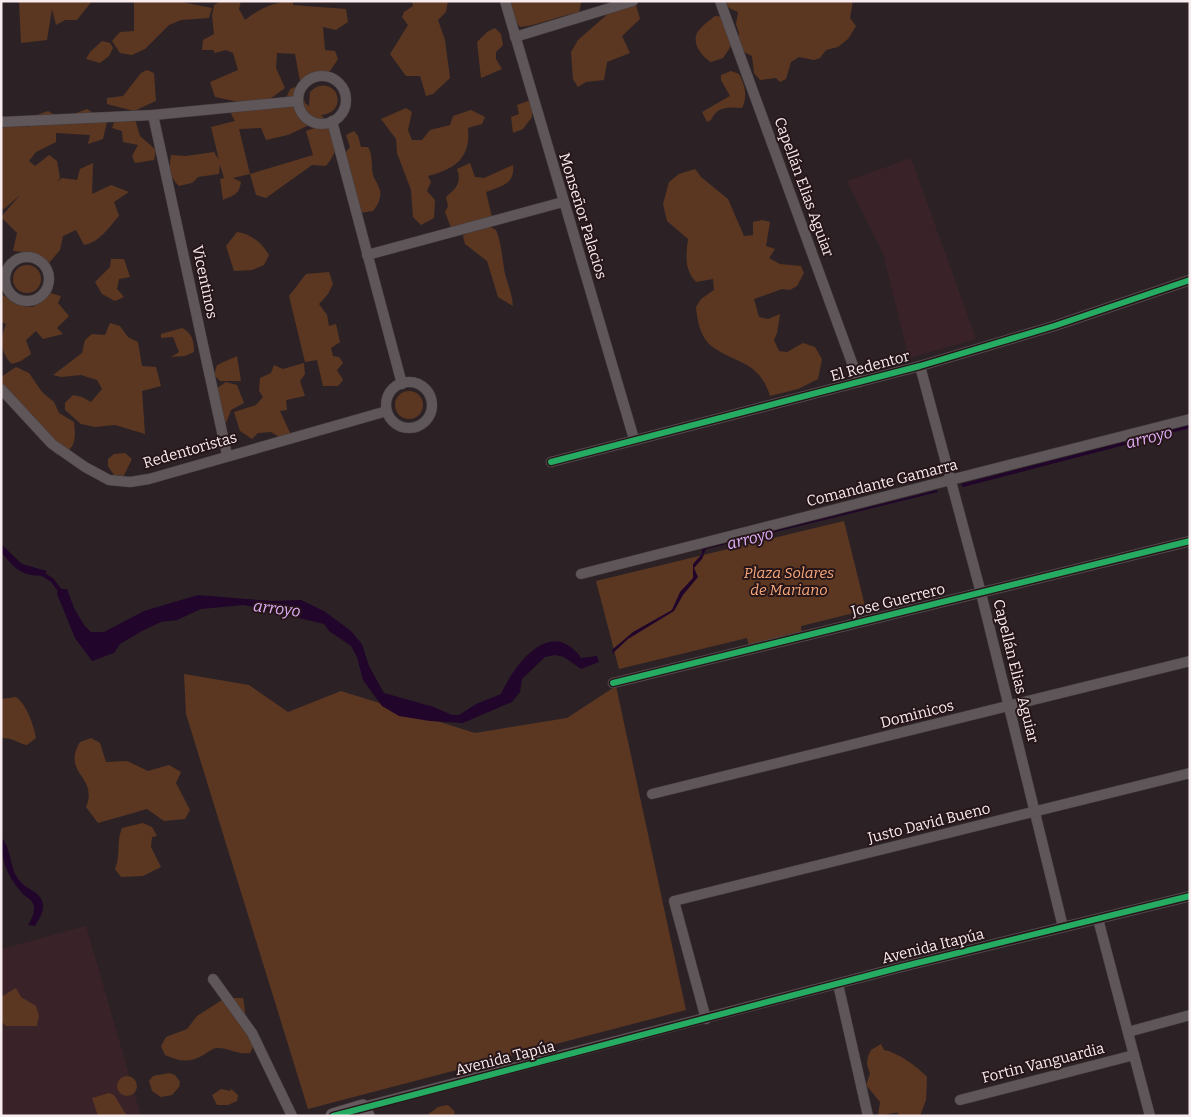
<svg xmlns="http://www.w3.org/2000/svg" width="1191" height="1117" viewBox="0 0 1191 1117" font-family="Bitter,serif">
<style>
.built{fill:#392228}
.green{fill:#5b3722}
.water{fill:#21052b}
.lines{fill:none;stroke-linecap:round;stroke-linejoin:round}
.stream{stroke:#21052b;stroke-width:4}
.street-casing{stroke:#453d3f;stroke-width:11}
.secondary-casing{stroke:#453d3f;stroke-width:16}
.street{stroke:#5e5658;stroke-width:10}
.secondary{stroke:#665a5f;stroke-width:15}
.cycleway-casing{stroke:#261519;stroke-width:9}
.cycleway{stroke:#26ab63;stroke-width:6}
.labels{text-anchor:middle;stroke-width:4;stroke-linejoin:round;paint-order:stroke}
.street-label{font-size:15px;fill:#f9ecef;stroke:#261519}
.park-label{font-size:15px;font-style:italic;fill:#f9a97a;stroke:#261519}
.water-label{font-size:16px;font-style:italic;fill:#e0aef7;stroke:#261519}
</style>
<rect width="100%" height="100%" fill="#2c2225"/>
<g class="built">
<path d="M911 158 976 339 909 358 883 253 847 181Z"/>
<path d="M86 926 141 1116H1V949Z"/>
</g>
<g class="green">
<path d="M19 1H92L77 20H65L56 25 52 9 47 40 21 43Z"/>
<path d="M134 1H177L212 8 209 18 181 20 169 25 145 49 132 55 120 53 112 41 120 32 134 31Z"/>
<path d="M221 1H241L239 9 245 20C258 9 276 1 293 1V5L346 9 348 22 336 30 323 27 325 50 335 51 338 59 328 74 300 81 295 54 277 53 276 68 285 88 270 99 258 100 276 109 284 103 290 89 300 85 305 103 309 106 310 92C317 84 327 83 335 91 342 103 335 114 321 115L324 118 288 135 266 140 261 128 239 129 250 174 313 155 306 131 317 127H334C338 144 337 153 326 166L312 165 266 198 256 195 250 174 233 178 241 182C239 195 234 195 223 200L220 179 224 178 220 165 219 174 198 177 192 183 179 186C169 177 169 167 171 155L186 156 214 152 219 160 211 127 235 121 231 114 239 102 215 97 210 82 238 70 233 53 226 50 215 53 213 50H202L203 40 214 34 212 16 214 5Z"/>
<path d="M412 1H448L446 12 438 20 445 40 450 78 433 94 426 96 420 76H406L390 54 408 25 402 17 404 12 413 6Z"/>
<path d="M509 1H584L581 3 579 13C559 15 541 25 520 27L511 14Z"/>
<path d="M725 1H853L850 18 856 26 848 39 838 47 826 50 820 58 814 60 799 57 791 62 786 79 780 82 776 78 760 80 754 73 752 56 744 52 737 43 739 33 736 24 738 12 729 8Z"/>
<path d="M636 5 640 19 622 36 630 53 607 62 604 80 586 82 578 87 573 79 571 52 578 40 609 13Z"/>
<path d="M715 16 726 17 731 46 723 58 711 62C701 56 689 40 700 29 704 24 710 20 715 16Z"/>
<path d="M495 28 501 34 503 45 496 52V59L502 69 481 78 477 42 487 32Z"/>
<path d="M102 41 110 43 113 48 109 56 100 63 86 59 90 52Z"/>
<path d="M147 70 154 73 156 101 134 111 107 104V98L123 96 141 73Z"/>
<path d="M731 71 739 74C745 85 748 97 742 108 729 107 717 106 711 120L707 122 702 112 730 96 721 80V75Z"/>
<path d="M528 101 532 105V117L523 129 513 133 511 117 519 114 517 105Z"/>
<path d="M406 108 412 112 408 130 412 140H422L430 130 450 125 453 116 471 110 485 117 482 124 468 128C471 158 455 169 428 176L431 182 427 191 435 200 434 218 421 225 413 217 411 190 397 153 396 139 381 119Z"/>
<path d="M87 109 107 122 103 139 88 144 90 135 56 133V142L36 152 29 161 35 166 49 155 57 161 60 178 57 182 62 178 77 180 80 169 93 163 92 194 111 185 129 192 114 202 119 216C108 228 100 242 84 245L76 230 63 236 60 250 49 263 34 253 13 251 17 233 1 217 20 195 4 209 1 208V127L3 129 6 123 16 122 28 127 34 116 48 111 66 121 71 115Z"/>
<path d="M134 116 140 136 156 150 154 160 135 163 132 156 138 145 123 142 122 131 112 128 116 117Z"/>
<path d="M354 131 358 136 361 147H368C373 154 371 166 373 175 376 183 382 189 380 197 379 203 376 207 373 211L360 213 343 156 350 147 346 135Z"/>
<path d="M470 163 475 177 484 178 513 165C515 184 502 186 486 192L492 217 451 228 445 212 448 206 446 197C456 188 462 184 457 169Z"/>
<path d="M695 169 701 177 728 199 744 236 753 235V222L762 220 770 222 766 246 775 249 769 258 780 264 801 266 804 273 797 286 790 290 782 289 754 299 759 317 768 319 780 314 777 333 774 340 779 351 787 352 803 343 815 347 822 359 818 379 798 389 770 396C758 358 734 365 709 344 700 335 697 319 696 307L701 299 714 290 713 279 696 282C684 269 686 256 688 239L667 221 663 204 669 182 679 174Z"/>
<path d="M489 226 496 230C502 245 502 259 505 274 508 285 512 294 513 306L498 297 487 261 465 244 463 236 470 230Z"/>
<path d="M237 232C251 234 262 243 269 255L264 265 252 270 234 271 226 246Z"/>
<path d="M111 259H124L130 277 119 279 117 289 124 297 115 301 102 294 95 282 110 267Z"/>
<circle cx="27" cy="279" r="14"/>
<path d="M329 272 333 284 328 294 319 304 327 315 329 326 336 324 340 342 331 348 333 356 339 357 343 363 337 370 343 380 338 386H323L317 360 305 362 289 296 306 274Z"/>
<path d="M50 293 61 296 58 303 69 316 57 328 63 334 43 339 36 331 26 340 31 354 21 361 12 364C0 353 0 338 6 324L1 322V294L22 306 33 307Z"/>
<path d="M110 323 120 326 128 337 138 342 142 366 156 367 161 386 142 391 145 434 115 425 95 427 81 424 65 410V403L73 395 82 397 91 402 102 389 97 380 81 375 61 377 53 375 82 353 85 340 92 334 105 335Z"/>
<path d="M182 328C192 333 194 340 194 352L185 356 171 357 179 352 173 337 161 338V334Z"/>
<path d="M237 356 241 381H220L214 375 217 365Z"/>
<path d="M304 363 305 374 300 381 305 396 286 400 287 410 280 411 291 435 279 437 271 432 258 433 252 439 240 431 234 412 256 405 263 397 259 391 260 378 271 373 274 365 283 369Z"/>
<path d="M16 367 29 373 42 392 54 402 59 413 74 422C76 438 76 452 57 455L1 395V377Z"/>
<path d="M226 382 237 385 244 403 231 410 226 423 217 408 213 391Z"/>
<circle cx="409" cy="405" r="14"/>
<path d="M125 453 132 459 123 477 114 475 108 466V459L114 454Z"/>
<path d="M844 521 866 610 801 626 802 635 749 646 747 638 619 669 596 581Z"/>
<path d="M184 674 249 685 288 712 341 691 475 733 567 718 616 686 686 1010 308 1109 186 714Z"/>
<path d="M16 697C27 705 34 726 36 738L27 745C16 743 15 738 1 738V699Z"/>
<path d="M91 738 100 743 106 762 127 761 148 771 169 765 181 772 176 783 190 810 185 819 164 821 147 809 98 823 86 807C99 776 61 774 80 742Z"/>
<path d="M143 823 152 827 157 836 152 837 151 847 161 867 143 876 121 877 115 869C121 855 116 842 122 828Z"/>
<path d="M16 988 21 997 36 1006 39 1016 37 1026H6L1 1021V997Z"/>
<path d="M225 998H243C245 1006 245 1015 246 1023 247 1034 258 1041 250 1053 237 1055 228 1047 216 1048 212 1049 208 1052 205 1054 190 1063 181 1062 165 1055L161 1046 166 1037 187 1029 197 1016Z"/>
<path d="M881 1044 884 1050C897 1052 918 1067 927 1077L926 1100 920 1116H899L898 1113C890 1112 886 1116 878 1116L880 1102 866 1085 870 1074 867 1064 868 1056 871 1050Z"/>
<path d="M169 1073 175 1075 180 1082 179 1087 172 1095 161 1097 152 1091 149 1081 153 1076Z"/>
<circle cx="127" cy="1086" r="10"/>
<path d="M230 1088 238 1095 237 1101 228 1105H217L212 1095 221 1089 231 1091Z"/>
<path d="M109 1093 114 1095 127 1116H98L92 1098Z"/>
<path d="M448 1105 455 1112 453 1116H426L438 1107Z"/>
</g>
<g class="water">
<path d="M1190 425V428L963 487 961 484Z"/>
<path d="M937 490 938 492 706 549 702 559 694 568 698 577 683 595 674 611 628 639 612 654 613 649 633 632 672 610 680 592 693 578V564L702 554V549Z"/>
<path d="M1 544 22 564 47 571 45 575C23 578 14 568 1 552Z"/>
<path d="M58 589H67L74 608 84 625 91 632H104L144 611 198 595 271 601 301 600 324 611 351 631 362 644 369 666 384 693 434 707 452 715H459L476 704 501 694C514 665 551 615 581 658L597 656 599 662 581 669 564 657 555 655 545 657 522 679 520 692 512 702 463 723 430 721 399 716 382 706 363 680 357 657 351 646 329 631 324 624 244 605 201 609 177 620 161 622 142 631 120 644 114 653 92 661 75 638 57 594Z"/>
<path d="M1 837C12 849 9 867 19 880 26 890 41 891 43 904 44 913 39 919 35 926L28 925C31 920 35 913 34 906 32 899 25 897 21 892 6 875 1 858 1 837Z"/>
</g>
<g class="lines">
<path class="stream" d="M41 573 52 580 62 593"/>
<g class="street-casing">
<g id="street">
<path d="M505 1 634 439"/>
<path d="M720 1 859 382"/>
<path d="M515 37 633 1"/>
<circle cx="322" cy="100" r="24"/>
<path d="M153 115 227 455"/>
<path d="M332 121 402 384"/>
<path d="M1 122 153 115 298 101"/>
<path d="M367 255 563 202"/>
<circle cx="27" cy="279" r="22"/>
<path d="M920 366 981 593 1063 927"/>
<circle cx="409" cy="405" r="23"/>
<path d="M1 389 52 444 85 467 109 480 130 482 149 479 387 411"/>
<path d="M551 462 920 366 1054 326 1190 280"/>
<path d="M581 574 1190 419"/>
<path d="M613 683 1190 541"/>
<path d="M652 794 1190 661"/>
<path d="M1098 919 1150 1116"/>
<path d="M213 979 252 1033 292 1116"/>
<path d="M838 984 868 1116"/>
<path d="M706 1019 674 901 1190 773"/>
<path d="M1128 1032 1190 1015"/>
<path d="M960 1100 1134 1055"/>
<path d="M363 1107 901 967 1190 896"/>
</g>
</g>
<g class="secondary-casing">
<path id="secondary" d="M333 1116 363 1107 367 1116"/>
</g>
<use href="#street" class="street"/>
<use href="#secondary" class="secondary"/>
<g class="cycleway-casing">
<g id="cycleway">
<path d="M551 462 920 366 1054 326 1190 280"/>
<path d="M613 683 1190 541"/>
<path d="M333 1116 901 967 1190 896"/>
</g>
</g>
<use href="#cycleway" class="cycleway"/>
</g>
<g class="labels">
<g class="street-label">
<text transform="translate(804 187) rotate(70)" y="5">Capellán Elias Aguiar</text>
<text transform="translate(583 216) rotate(73)" y="5">Monseñor Palacios</text>
<text transform="translate(205 282) rotate(78)" y="5">Vicentinos</text>
<text transform="translate(870 366) rotate(-15)" y="5">El Redentor</text>
<text transform="translate(190 450) rotate(-16)" y="5">Redentoristas</text>
<text transform="translate(882 483) rotate(-14)" y="5">Comandante Gamarra</text>
<text transform="translate(898 600) rotate(-14)" y="5">Jose Guerrero</text>
<text transform="translate(1016 671) rotate(76)" y="5">Capellán Elias Aguiar</text>
<text transform="translate(917 714) rotate(-14)" y="5">Dominicos</text>
<text transform="translate(929 823) rotate(-14)" y="5">Justo David Bueno</text>
<text transform="translate(933 946) rotate(-14)" y="5">Avenida Itapúa</text>
<text transform="translate(505 1058) rotate(-14)" y="5">Avenida Tapúa</text>
<text transform="translate(1043 1063) rotate(-14)" y="5">Fortin Vanguardia</text>
</g>
<g class="park-label">
<text x="789" y="578">Plaza Solares<tspan x="789" dy="17">de Mariano</tspan></text>
</g>
<g class="water-label">
<text transform="translate(1149 437) rotate(-14)" y="6">arroyo</text>
<text transform="translate(750 538) rotate(-14)" y="6">arroyo</text>
<text transform="translate(277 608) rotate(7)" y="6">arroyo</text>
</g>
</g>
<rect width="1191" height="1117" fill="none" stroke="#f9ecef" stroke-width="5"/>
</svg>
